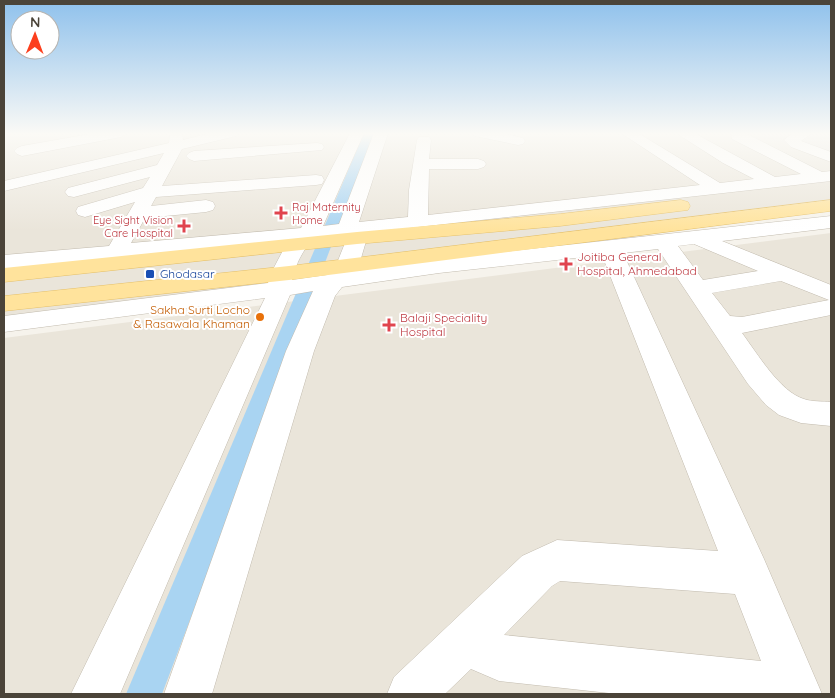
<svg xmlns="http://www.w3.org/2000/svg" width="835" height="698" viewBox="0 0 835 698" font-family="Quicksand,sans-serif">
<style>
.residential{fill:#eae5da}
.industrial{fill:#e6e2dd}
.lines{fill:none;stroke-linecap:round;stroke-linejoin:round}
.canal{fill:#a9d4f2;fill-rule:evenodd}
.minor-casing{stroke:#c2bbae;stroke-width:1}
.major-casing{stroke:#e6c16a;stroke-width:1}
.minor{fill:#fff;fill-rule:evenodd}
.major{fill:#ffe39c;fill-rule:evenodd}
.health-dot{fill:#e0444e;stroke:#fff;stroke-width:2}
.transit-dot{fill:#1a4fb4;stroke:#fff;stroke-width:2}
.food-dot{fill:#e8710a;stroke:#fff;stroke-width:2}
.labels{text-anchor:middle;stroke-width:4;stroke-linejoin:round;paint-order:stroke}
.far-health-label{font-size:11px;fill:#be3a42;stroke:#fff;text-anchor:start}
.health-label{font-size:12px;fill:#be3a42;stroke:#fff;text-anchor:start}
.transit-label{font-size:12px;fill:#164399;stroke:#fff;text-anchor:start}
.food-label{font-size:12px;fill:#c56008;stroke:#fff;text-anchor:end}
</style>
<rect width="100%" height="100%" fill="#f6f3ec"/>
<g class="residential">
<path d="M4 133H831V208L333 281 4 323Z"/>
<path d="M831 233V694H4V338Z"/>
</g>
<path class="industrial" d="M768 133H831V156L759 137Z"/>
<g class="lines">
<path class="canal" d="M364 133H374L162 694H126Z"/>
<g class="minor-casing">
<g id="minor">
<path d="M96 133H128L121 137 22 156 17 154 14 151 17 148 22 146Z"/>
<path d="M170 133H182L183 140 211 133H238L236 136 182 149 162 186 316 175 322 176 324 180 322 184 316 185 156 197 151 206 206 200 213 202 215 206 213 210 206 212 145 218 131 243 301 228 350 133H364L323 226 339 224 374 133H388L359 222 408 217 409 190 417 140 419 137H429L431 140 429 159H478L484 161 486 164 484 167 478 169H429L428 215 700 185 621 133H638L720 183 754 179 723 163 676 133H694L775 177 801 174 732 139 731 133H745L822 172 831 171V181L364 233 367 238 359 265 355 271 439 259 831 216V228L722 241 831 285V315L742 333C757 353 780 392 804 399 812 402 822 401 831 402V426L801 423 779 415 766 405 748 384 658 249 623 253 764 559 822 694H618L499 681 471 669 445 694H387L394 677 522 556 557 540 718 551 602 255 439 273 342 287 335 296 314 351 212 694H164L286 351 313 291 290 295 120 694H71L265 298 4 332V316L268 283 271 273 288 241 4 269V255L109 246 135 202 85 217 78 215 76 211 78 207 143 188 150 177 74 197 68 196 65 192 68 188 157 165 164 153 4 191V181L169 143ZM345 236 347 238 337 263 327 275 292 280C295 265 303 250 313 239ZM694 244 758 271 703 280 678 246ZM781 281 829 300 742 317 730 316 712 293ZM560 581 735 594 761 661 504 635 552 586Z"/>
<path d="M473 133H502L523 138 525 141 523 144 518 145 475 136Z"/>
<path d="M793 133H812L801 141 831 152V162L791 147 784 140Z"/>
<path d="M317 143 322 144 324 147 322 150 194 161 189 159 186 156 189 153 194 151Z"/>
</g>
</g>
<g class="major-casing">
<g id="major">
<path d="M681 200 688 202 690 206 688 210 560 226 357 244 4 282V268L357 232 560 214Z"/>
<path d="M831 200V211L289 280 4 311V296L289 266Z"/>
</g>
</g>
<use href="#minor" class="minor"/>
<use href="#major" class="major"/>
</g>
<linearGradient id="sky" x2="0" y2="1"><stop stop-color="#8fc1ec"/><stop offset="0.58" stop-color="#fbfaf6"/><stop offset="1" stop-color="#fbfaf6" stop-opacity="0"/></linearGradient>
<rect width="835" height="231" fill="url(#sky)"/>
<g class="health-dot">
<path d="M278.5 205.5h5v5h5v5h-5v5h-5v-5h-5v-5h5z"/>
<path d="M181.5 218.5h5v5h5v5h-5v5h-5v-5h-5v-5h5z"/>
<path d="M563.5 256.5h5v5h5v5h-5v5h-5v-5h-5v-5h5z"/>
<path d="M386.5 317.5h5v5h5v5h-5v5h-5v-5h-5v-5h5z"/>
</g>
<rect class="transit-dot" x="145" y="269" width="10" height="10" rx="2.5"/>
<circle class="food-dot" cx="260" cy="317" r="5"/>
<g class="labels">
<g class="far-health-label">
<text x="292" y="211">Raj Maternity<tspan x="292" dy="13">Home</tspan></text>
<text x="173" y="224" text-anchor="end">Eye Sight Vision<tspan x="173" dy="13">Care Hospital</tspan></text>
</g>
<g class="health-label">
<text x="577" y="261">Joitiba General<tspan x="577" dy="14">Hospital, Ahmedabad</tspan></text>
<text x="400" y="322">Balaji Speciality<tspan x="400" dy="14">Hospital</tspan></text>
</g>
<g class="transit-label">
<text x="160" y="278">Ghodasar</text>
</g>
<g class="food-label">
<text x="250" y="314">Sakha Surti Locho<tspan x="250" dy="14">&amp; Rasawala Khaman</tspan></text>
</g>
</g>
<rect width="835" height="698" fill="none" stroke="#4b4439" stroke-width="10"/>
<g transform="translate(35 35) rotate(1)"><circle r="24" fill="#ffffff" stroke="#b7b4b0"/>
<path d="M0-4L9 19L0 12L-9 19Z" fill="#fc3f1d"/>
<text y="-8" font-size="14" font-weight="bold" text-anchor="middle" fill="#4b4439">N</text>
</g>
</svg>
